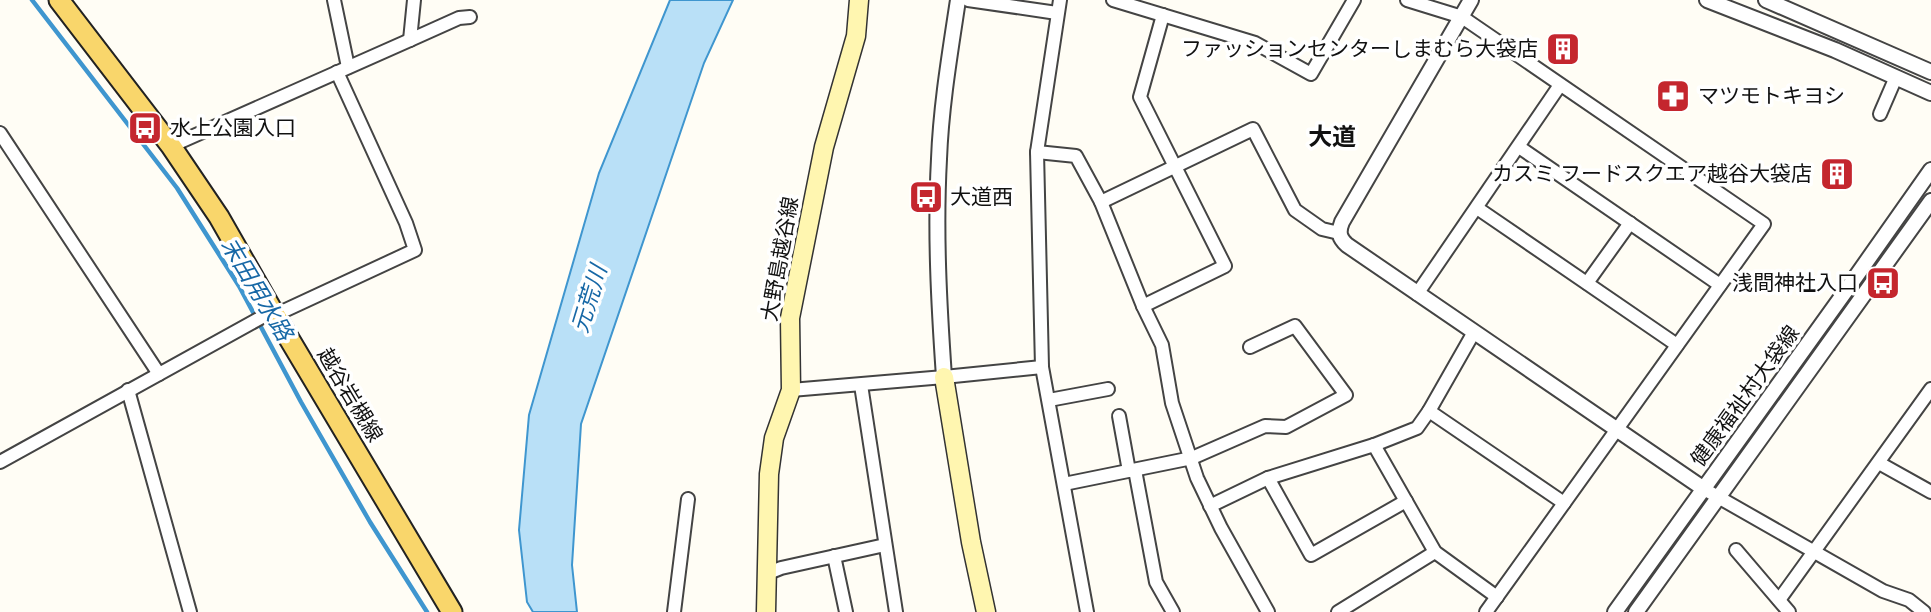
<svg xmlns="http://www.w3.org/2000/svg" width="1931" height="612" viewBox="0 0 1931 612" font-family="Merriweather,'Noto Sans JP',serif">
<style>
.water{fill:#b9e0f7;stroke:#3f96cf;stroke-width:2}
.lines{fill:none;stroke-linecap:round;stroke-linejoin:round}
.stream{stroke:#3f96cf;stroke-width:4.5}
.minor-casing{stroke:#444;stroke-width:16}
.tertiary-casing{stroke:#444;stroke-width:18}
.secondary-casing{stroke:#333;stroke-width:21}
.primary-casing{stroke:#222;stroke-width:23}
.minor{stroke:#fff;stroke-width:12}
.tertiary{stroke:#fff;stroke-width:14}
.secondary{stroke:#fff6b0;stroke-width:18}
.primary{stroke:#f9d66b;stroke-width:19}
.labels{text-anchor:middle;stroke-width:7;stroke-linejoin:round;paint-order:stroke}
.poi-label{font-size:21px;fill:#111;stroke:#fff;text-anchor:end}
.street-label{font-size:21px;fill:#111;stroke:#fff}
.water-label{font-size:23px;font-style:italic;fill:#1768a6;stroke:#fff}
.quarter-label{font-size:24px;font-weight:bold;fill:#111;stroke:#fff}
</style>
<rect width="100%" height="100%" fill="#fffdf5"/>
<path class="water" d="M670 0H733L704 63 581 424 572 565 577 612H533L527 602 519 530 529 415 599 173Z"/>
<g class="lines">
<path class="stream" d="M32 0 177 188 239 286 301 402 370 522 427 612"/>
<g class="minor-casing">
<g id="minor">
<path d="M334 0 348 67"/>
<path d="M968 0 1057 13"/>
<path d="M1060 0 1037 152 1042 367 1087 612"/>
<path d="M1113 0 1255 43 1311 74 1354 0"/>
<path d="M1407 0 1462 17 1764 224 1486 612"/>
<path d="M410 40 414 0"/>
<path d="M1880 114 1896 77"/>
<path d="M0 133 159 374"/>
<path d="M171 146 410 40 459 18 470 17"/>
<path d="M1519 147 1720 285"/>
<path d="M1037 152 1076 156 1101 202 1143 306 1162 345 1172 403 1197 478 1221 528 1268 612"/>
<path d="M1101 202 1253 129 1295 210 1322 229 1339 233"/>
<path d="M1477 208 1677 345"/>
<path d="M1587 283 1630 223"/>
<path d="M1417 294 1560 85"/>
<path d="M1143 306 1225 266 1140 97 1163 15"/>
<path d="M275 315 415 250 406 223 337 72"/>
<path d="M1474 332 1429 411 1564 503"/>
<path d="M861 385 896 612"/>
<path d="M128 390 190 612"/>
<path d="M791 390 944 377 1042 367"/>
<path d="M1049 400 1108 389"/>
<path d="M1119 416 1129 471"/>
<path d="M1374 445 1435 552 1497 597"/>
<path d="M0 462 273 311"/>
<path d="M1879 463 1931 492"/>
<path d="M1135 470 1156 582 1173 612"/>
<path d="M1268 478 1311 555 1406 501"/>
<path d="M1064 484 1192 458 1265 426 1286 427 1346 395 1295 326 1250 347"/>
<path d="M1704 489 1883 591 1909 600 1924 612"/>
<path d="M1210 506 1268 478 1374 445 1417 428 1429 411"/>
<path d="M1736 550 1789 612"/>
<path d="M834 556 846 612"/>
<path d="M766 574 781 568 885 545"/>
<path d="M1779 600 1931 389"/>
<path d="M674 612 688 499"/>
<path d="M1338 612 1435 552"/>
</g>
</g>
<g class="tertiary-casing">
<g id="tertiary">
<path d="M1471 0 1342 222C1338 232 1339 238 1347 245L1704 489"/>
<path d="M1707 0 1835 50 1931 93"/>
<path d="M1766 0 1931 72"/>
<path d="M944 377C939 305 935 232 939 159 941 106 950 53 958 0"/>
<path d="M1615 612 1850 285 1931 170"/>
<path d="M1636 612 1931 201"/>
</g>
</g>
<g class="secondary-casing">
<g id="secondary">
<path d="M944 377 971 542 986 612"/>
<path d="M766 612 769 474 774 438 791 390 790 318 824 147 856 36 859 0"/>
</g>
</g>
<g class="primary-casing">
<path id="primary" d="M59 0 171 146 219 217 275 315 452 612"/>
</g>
<use href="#minor" class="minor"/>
<use href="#tertiary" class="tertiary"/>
<use href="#secondary" class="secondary"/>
<use href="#primary" class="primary"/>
</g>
<defs>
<g id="building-square" transform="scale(1.75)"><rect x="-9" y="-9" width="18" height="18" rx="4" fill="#c4262e" stroke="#fff"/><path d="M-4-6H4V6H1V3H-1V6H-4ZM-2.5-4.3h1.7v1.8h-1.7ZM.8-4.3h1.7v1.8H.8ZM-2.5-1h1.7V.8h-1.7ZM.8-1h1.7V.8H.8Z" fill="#fff"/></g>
<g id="pharmacy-square" transform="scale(1.75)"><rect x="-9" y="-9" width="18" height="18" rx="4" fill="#c4262e" stroke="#fff"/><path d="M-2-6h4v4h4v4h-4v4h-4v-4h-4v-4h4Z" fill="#fff"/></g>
<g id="bus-square" transform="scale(1.75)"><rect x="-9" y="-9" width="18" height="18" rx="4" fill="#c4262e" stroke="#fff"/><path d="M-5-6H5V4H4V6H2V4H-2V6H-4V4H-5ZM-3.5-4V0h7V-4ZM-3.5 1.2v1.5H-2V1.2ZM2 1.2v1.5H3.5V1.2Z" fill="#fff"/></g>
</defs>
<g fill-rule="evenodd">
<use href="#building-square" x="1563" y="49"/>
<use href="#pharmacy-square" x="1673" y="96"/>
<use href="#bus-square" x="145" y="128"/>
<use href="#building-square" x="1837" y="174"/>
<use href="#bus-square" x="926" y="197"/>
<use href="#bus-square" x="1883" y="283"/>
</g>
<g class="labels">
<g class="poi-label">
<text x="1538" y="56">ファッションセンターしまむら大袋店</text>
<text x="1698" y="103" text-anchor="start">マツモトキヨシ</text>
<text x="170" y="135" text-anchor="start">水上公園入口</text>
<text x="1812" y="181">カスミ フードスクエア越谷大袋店</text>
<text x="950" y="204" text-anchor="start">大道西</text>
<text x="1858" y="290">浅間神社入口</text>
</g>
<g class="street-label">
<text transform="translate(780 259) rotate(-80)" y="7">大野島越谷線</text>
<text transform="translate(350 395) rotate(59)" y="7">越谷岩槻線</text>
<text transform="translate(1745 396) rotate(-54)" y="7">健康福祉村大袋線</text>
</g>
<g class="water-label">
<text transform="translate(257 289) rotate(59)" y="8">末田用水路</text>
<text transform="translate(589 299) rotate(-73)" y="8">元荒川</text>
</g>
<g class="quarter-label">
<text x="1332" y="145">大道</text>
</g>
</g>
</svg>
